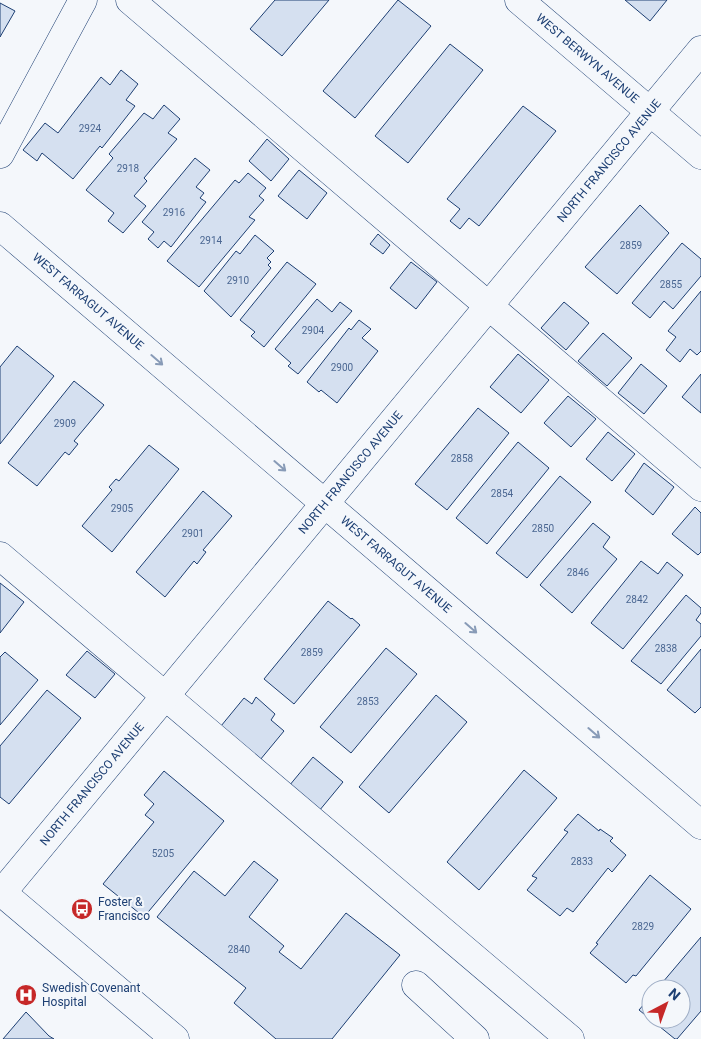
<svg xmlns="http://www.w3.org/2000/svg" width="701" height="1039" viewBox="0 0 701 1039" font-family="Roboto,sans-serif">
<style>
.building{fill:#d5e0f0;stroke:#1d3f73}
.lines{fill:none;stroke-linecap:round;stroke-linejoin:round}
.minor-casing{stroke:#1d3f73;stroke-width:29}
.major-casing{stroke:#1d3f73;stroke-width:29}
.minor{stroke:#f4f7fb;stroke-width:28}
.major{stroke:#f4f7fb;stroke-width:28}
.oneway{stroke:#889bb7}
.labels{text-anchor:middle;stroke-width:4;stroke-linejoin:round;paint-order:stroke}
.number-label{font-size:10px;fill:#4b6792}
.street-label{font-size:12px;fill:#1d3f73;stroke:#f4f7fb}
.poi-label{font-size:12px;fill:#1d3f73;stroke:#f4f7fb;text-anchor:start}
</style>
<rect width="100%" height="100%" fill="#f4f7fb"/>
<g class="building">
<path d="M275 0H329L282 56 250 29Z"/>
<path d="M398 0 431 26 355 118 323 91Z"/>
<path d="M625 0H667L650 21Z"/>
<path d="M0 3 15 11 0 37Z"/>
<path d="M450 44 483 70 408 163 375 136Z"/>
<path d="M121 70 138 84 126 100 135 106 102 148 100 146 73 179 42 153 37 161 23 150 45 123 58 133 101 77 110 85Z"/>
<path d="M164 105 180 119 168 133 177 139 144 178 147 181 134 196 146 206 123 233 108 221 114 213 86 190 113 158 109 154 144 113 153 119Z"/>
<path d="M523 106 556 131 479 226 469 218 460 229 450 221 460 209 447 199Z"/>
<path d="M267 139 289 159 271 181 249 161Z"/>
<path d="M195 158 210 170 196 187 204 193 200 198 206 202 171 247 164 241 158 248 148 239 154 232 142 222Z"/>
<path d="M299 170 327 193 307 219 278 196Z"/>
<path d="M248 173 266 188 259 196 264 200 249 217 255 220 199 287 167 261 235 180 239 183Z"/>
<path d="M640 205 669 233 617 294 585 267Z"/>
<path d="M378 234 390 245 383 254 370 244Z"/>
<path d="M255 235 274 251 267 258 271 262 268 265 271 268 231 317 204 291 236 251 240 254Z"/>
<path d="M682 243 701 259V276L673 309 664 301 650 318 632 303Z"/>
<path d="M287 262 316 284 264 347 251 336 255 332 240 320Z"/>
<path d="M411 262 437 282 416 309 390 288Z"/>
<path d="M701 291V351L697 355 690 349 680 362 666 350 676 337 668 331Z"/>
<path d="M317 299 332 312 340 302 352 311 298 374 288 366 291 363 275 349Z"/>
<path d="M564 302 589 323 566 350 541 328Z"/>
<path d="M359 320 371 329 362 338 378 351 337 403 321 390 319 392 307 382 349 328 351 330Z"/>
<path d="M603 333 632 358 607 386 578 361Z"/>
<path d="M17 346 54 376 0 444V367Z"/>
<path d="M518 354 549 380 521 413 490 387Z"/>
<path d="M641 364 667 386 644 414 618 393Z"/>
<path d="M701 374V413L682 397Z"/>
<path d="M74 381 104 405 74 441 78 444 69 455 65 452 37 486 8 463Z"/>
<path d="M568 396 596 419 571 447 544 423Z"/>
<path d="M478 408 509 433 447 510 415 484Z"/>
<path d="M608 432 635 454 612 481 586 459Z"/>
<path d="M518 442 549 468 487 544 456 518Z"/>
<path d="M149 445 179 469 112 552 82 526 112 490 109 487 116 479 119 481Z"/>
<path d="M644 463 674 487 653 515 625 491Z"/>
<path d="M560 476 591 502 527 578 496 553Z"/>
<path d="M203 491 232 516 203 550 206 552 197 564 194 561 165 597 136 572Z"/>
<path d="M695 507 701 513V552L698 555 672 534Z"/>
<path d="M593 523 610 537 603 547 617 559 572 613 540 585Z"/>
<path d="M641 561 658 574 667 562 683 575 623 649 591 623Z"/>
<path d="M0 583 24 602 0 633Z"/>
<path d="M686 595 701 608V613L696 620 701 624V636L661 684 631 661Z"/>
<path d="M328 601 351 619 352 618 360 625 294 704 264 679Z"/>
<path d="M386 648 417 674 351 753 320 727Z"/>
<path d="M701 649V707L695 713 667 690Z"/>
<path d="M87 651 115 674 95 698 66 675Z"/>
<path d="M5 652 38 680 0 725V657Z"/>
<path d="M47 690 81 718 9 804 0 797V746Z"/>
<path d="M436 695 467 722 389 813 359 787Z"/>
<path d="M256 697 275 714 271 720 284 731 260 760 221 726 244 698 252 704Z"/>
<path d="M313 757 343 782 319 811 289 786Z"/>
<path d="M524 770 557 798 479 890 447 862Z"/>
<path d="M164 771 224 821 144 917 103 884 154 822 145 815 154 804 144 795Z"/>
<path d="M578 814 599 831 600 829 613 838 610 841 626 855 612 872 608 868 573 912 567 908 560 916 527 890 537 878 532 876 568 832 564 830Z"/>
<path d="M254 861 278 880 249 917 284 946 279 952 301 969 346 913 400 955 332 1039H276L234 1003 246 988 157 917 194 871 225 896Z"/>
<path d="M650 875 691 909 636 976 633 975 626 983 590 953 598 944 596 943Z"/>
<path d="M701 937V1011L677 1039H675L639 1010 651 996V1019H681V989H657Z"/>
<path d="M26 1012 49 1036 54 1039H3Z"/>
</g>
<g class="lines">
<g class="minor-casing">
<g id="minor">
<path d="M130 0 701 487"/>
<path id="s1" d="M519 0 701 155"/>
<path d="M0 154 83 0"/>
<path id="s2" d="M0 226 701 825"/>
<path d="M0 556 570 1039"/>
<path id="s3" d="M0 895 701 50"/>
<path d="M416 985 475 1039"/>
</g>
</g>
<g class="major-casing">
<path id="major" d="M0 891 175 1039"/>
</g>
<use href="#minor" class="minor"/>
<use href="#major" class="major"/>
</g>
<defs><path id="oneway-shaft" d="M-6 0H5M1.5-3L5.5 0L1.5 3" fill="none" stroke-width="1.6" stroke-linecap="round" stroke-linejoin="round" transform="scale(1.25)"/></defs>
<g class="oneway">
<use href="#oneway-shaft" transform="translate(157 360) rotate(41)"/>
<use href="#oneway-shaft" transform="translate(280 466) rotate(41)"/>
<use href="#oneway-shaft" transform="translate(471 628) rotate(41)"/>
<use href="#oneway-shaft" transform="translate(594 733) rotate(41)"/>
</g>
<defs>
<g id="bus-disc" transform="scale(1.125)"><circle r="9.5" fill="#c62828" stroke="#f4f7fb"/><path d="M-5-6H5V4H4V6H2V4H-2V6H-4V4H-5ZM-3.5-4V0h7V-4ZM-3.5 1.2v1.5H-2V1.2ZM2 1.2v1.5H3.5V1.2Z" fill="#fff"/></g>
<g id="hospital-disc" transform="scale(1.125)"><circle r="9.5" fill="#c62828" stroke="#f4f7fb"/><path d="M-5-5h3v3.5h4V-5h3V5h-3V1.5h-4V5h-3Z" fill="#fff"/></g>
</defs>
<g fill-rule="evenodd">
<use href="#bus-disc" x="82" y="909"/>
<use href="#hospital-disc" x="26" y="995"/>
</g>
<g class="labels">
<g class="number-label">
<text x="90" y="132">2924</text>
<text x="128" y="172">2918</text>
<text x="174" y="216">2916</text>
<text x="211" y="244">2914</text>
<text x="631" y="249">2859</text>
<text x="238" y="284">2910</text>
<text x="671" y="288">2855</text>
<text x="313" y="334">2904</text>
<text x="342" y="371">2900</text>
<text x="65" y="427">2909</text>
<text x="462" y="462">2858</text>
<text x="502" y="497">2854</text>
<text x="122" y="512">2905</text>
<text x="543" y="532">2850</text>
<text x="193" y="537">2901</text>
<text x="578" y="576">2846</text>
<text x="637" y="603">2842</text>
<text x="666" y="652">2838</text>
<text x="312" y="656">2859</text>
<text x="368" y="705">2853</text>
<text x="163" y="857">5205</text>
<text x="582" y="865">2833</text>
<text x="643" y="930">2829</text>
<text x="239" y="953">2840</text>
</g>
<g class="street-label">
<text dy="4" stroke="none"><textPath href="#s1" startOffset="90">WEST BERWYN AVENUE</textPath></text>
<text dy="4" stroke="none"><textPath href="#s3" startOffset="954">NORTH FRANCISCO AVENUE</textPath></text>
<text dy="4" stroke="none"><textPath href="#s2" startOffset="116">WEST FARRAGUT AVENUE</textPath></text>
<text dy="4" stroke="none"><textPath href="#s3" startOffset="549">NORTH FRANCISCO AVENUE</textPath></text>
<text dy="4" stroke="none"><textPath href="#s2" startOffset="521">WEST FARRAGUT AVENUE</textPath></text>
<text dy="4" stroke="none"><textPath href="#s3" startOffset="144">NORTH FRANCISCO AVENUE</textPath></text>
</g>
<g class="poi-label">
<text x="98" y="906">Foster &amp;<tspan x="98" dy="14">Francisco</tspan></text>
<text x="42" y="992">Swedish Covenant<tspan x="42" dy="14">Hospital</tspan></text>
</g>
</g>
<g transform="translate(666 1004) rotate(41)"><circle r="24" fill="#f4f7fb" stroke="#9eadc5"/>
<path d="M0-4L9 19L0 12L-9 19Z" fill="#c62828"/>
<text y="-8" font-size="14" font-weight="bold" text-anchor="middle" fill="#1d3f73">N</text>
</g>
</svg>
